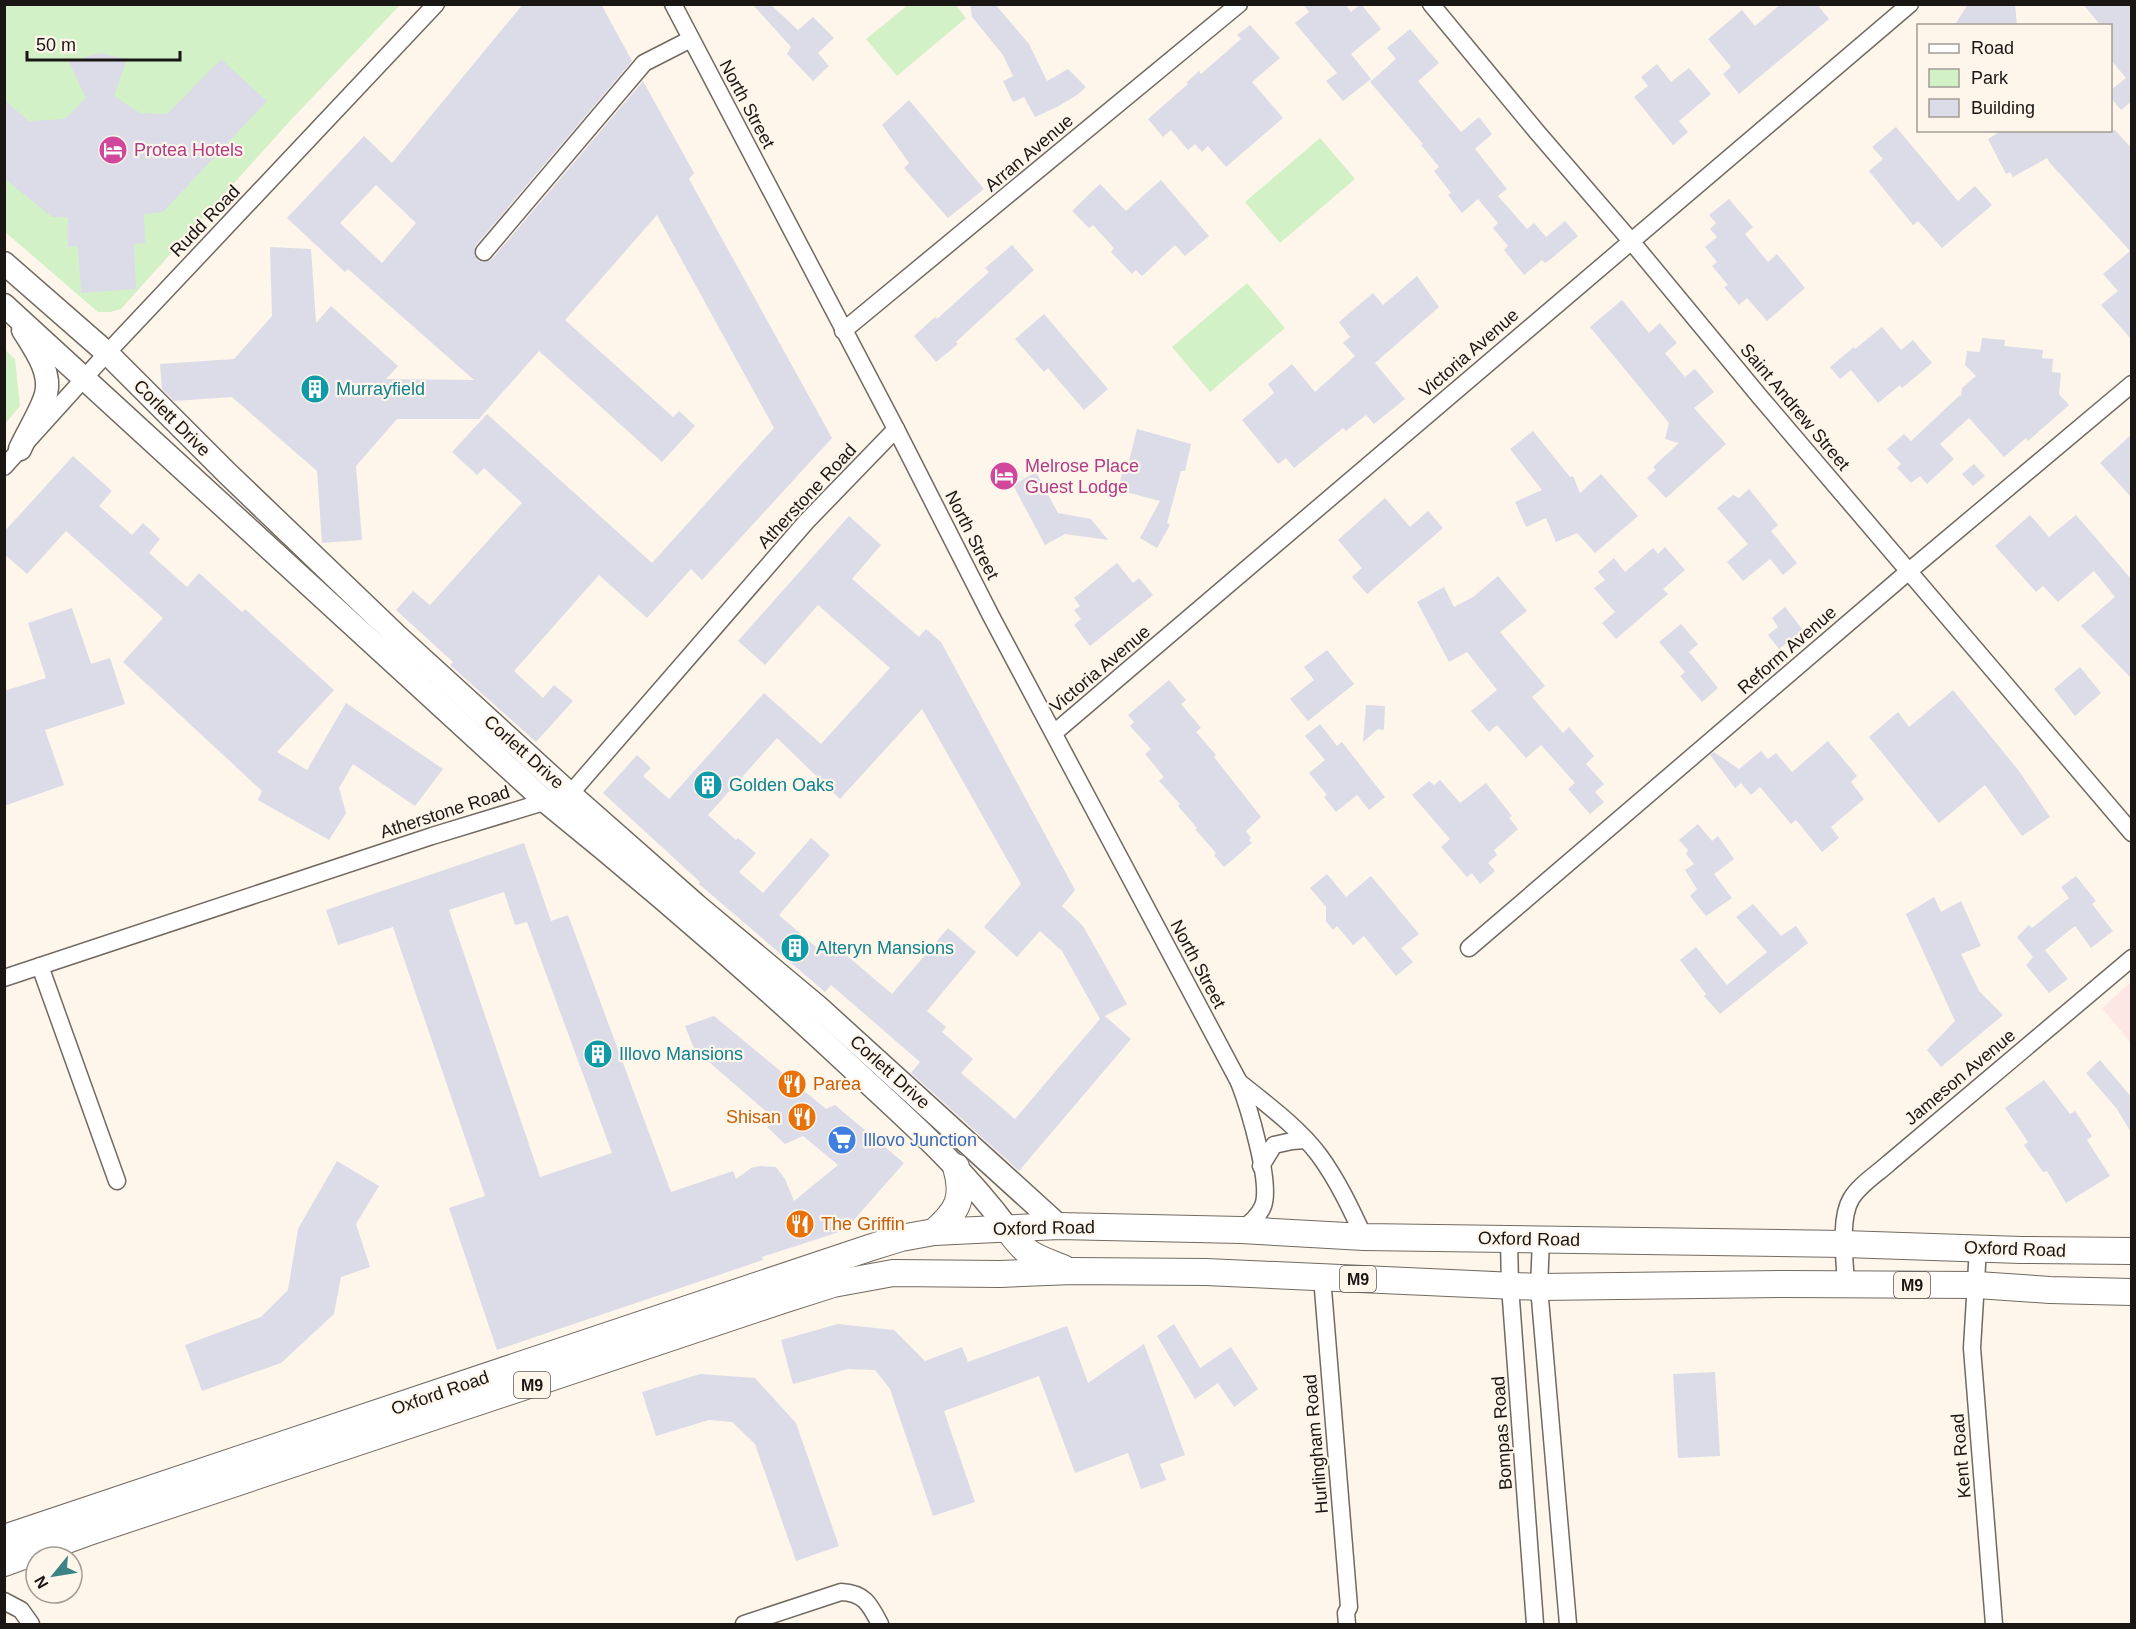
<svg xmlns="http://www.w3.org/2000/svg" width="2136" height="1629" viewBox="0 0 2136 1629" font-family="Arial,sans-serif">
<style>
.education{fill:#fde7e5}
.green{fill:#d3f1c6}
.building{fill:#dbdce8;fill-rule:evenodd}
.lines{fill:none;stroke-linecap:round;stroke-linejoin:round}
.minor-casing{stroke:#716a61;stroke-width:19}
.secondary-casing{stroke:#716a61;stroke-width:25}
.primary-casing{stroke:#716a61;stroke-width:28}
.minor{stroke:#fff;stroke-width:16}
.secondary{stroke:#fff;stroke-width:22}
.primary{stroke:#fff;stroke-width:26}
.labels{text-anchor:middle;stroke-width:4.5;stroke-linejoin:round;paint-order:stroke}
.shield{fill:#fef5eb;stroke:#5e5954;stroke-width:1.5}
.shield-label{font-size:16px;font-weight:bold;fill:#191613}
.street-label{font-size:18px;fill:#191613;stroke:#fef5eb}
.hotel-label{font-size:18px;fill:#b23c85;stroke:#fef5eb;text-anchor:start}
.culture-label{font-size:18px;fill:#0d838f;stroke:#fef5eb;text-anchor:start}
.food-label{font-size:18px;fill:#c56008;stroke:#fef5eb;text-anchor:start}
.shop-label{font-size:18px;fill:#366cbe;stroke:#fef5eb;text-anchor:start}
</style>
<rect width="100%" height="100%" fill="#fef5eb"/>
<path class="education" d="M2131 982V1043L2102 1008Z"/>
<g class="green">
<path d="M5 5H400L289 122 121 309 110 312H98L5 232Z"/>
<path d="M908 5H956L966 18 897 76 866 39Z"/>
<path d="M1320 138 1355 179 1280 243 1245 202Z"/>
<path d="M1247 283 1285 328 1210 392 1172 347Z"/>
<path d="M5 350 15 359 20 406 5 424Z"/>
</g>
<g class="building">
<path d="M523 4H601L632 61 476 245 474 251 477 260 483 262 492 259 643 81 694 173 689 179 832 438 702 580 691 569 647 618 599 575 514 671 543 698 554 685 573 701 536 742 450 665 453 662 396 610 413 591 430 605 522 503 484 468 477 475 452 452 487 414 652 563 774 428 657 215 565 320 673 417 679 411 695 426 662 462 539 351 479 419H397L356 466 362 540 322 543 317 471 232 397 174 401 162 389 160 364 234 359 272 316 270 247 311 249 316 323 331 306 398 366 386 379 474 380 348 269 345 272 287 218 364 136 392 163ZM376 185 416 223 382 263 340 223Z"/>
<path d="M756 4H770L798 30 813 17 834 38 818 53 829 66 813 81 787 54 791 47 754 6Z"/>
<path d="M970 4H995L1029 44 1047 81 1068 69 1086 87 1077 95 1057 107 1035 117 1024 97 1013 102 1003 81 1013 76 1003 55 972 17Z"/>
<path d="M1303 4H1345L1351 12 1361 4 1381 29 1351 54 1371 79 1343 101 1326 81 1337 73 1295 23 1309 12Z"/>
<path d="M1781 4H1817L1829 19 1739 94 1723 74 1731 67 1708 39 1742 10 1755 26Z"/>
<path d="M1968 4H2015L2017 26H1954Z"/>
<path d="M2083 4H2132V101L2121 110 2110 97V91L2126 78 2110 59V26H2101Z"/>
<path d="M1250 25 1280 58 1252 82 1283 118 1226 167 1208 146 1202 152 1195 144 1188 150 1171 130 1163 137 1148 119 1188 84 1186 83 1199 71 1201 74 1241 39 1237 35Z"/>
<path d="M1410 29 1439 63 1418 81 1461 132 1479 117 1492 134 1475 149 1507 189 1498 196 1527 229 1534 223 1546 237 1565 221 1578 236 1551 259 1545 263 1542 260 1524 275 1504 250 1508 246 1493 228 1498 223 1478 199 1462 213 1448 195 1451 193 1434 171 1439 167 1421 145 1423 144 1370 82 1396 59 1387 48Z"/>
<path d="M100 53 127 59 114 96 140 113 167 114 221 59 267 101 163 212 144 214 145 243 134 244 136 289 81 293 78 246 68 247V217H52L4 178V100L29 121 65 119 86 98 69 62Z"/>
<path d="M1657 64 1671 82 1689 68 1711 94 1679 121 1688 132 1673 145 1634 97 1648 86 1641 77Z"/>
<path d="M909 100 984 189 948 218 904 168 909 163 882 125Z"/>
<path d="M1896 127 1958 201 1975 186 1992 205 1942 248 1918 221 1913 225 1869 171 1883 159 1872 147Z"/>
<path d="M2003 130H2115L2132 149V340L2101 305 2118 291 2103 274 2130 251 2050 163 2047 158 2013 177 2010 172 2006 174 1988 139Z"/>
<path d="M1161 180 1209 236 1185 256 1175 245 1142 276 1136 270 1132 274 1111 252 1114 248 1093 225 1089 228 1072 211 1100 184 1126 211Z"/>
<path d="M1729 199 1753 227 1745 234 1768 262 1777 254 1805 288 1767 321 1747 298 1739 305 1724 287 1728 285 1712 266 1717 262 1705 247 1717 237 1710 229 1716 223 1709 215Z"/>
<path d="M1012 245 1034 270 956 342 958 344 936 362 914 336 935 317 937 319 989 272 985 268Z"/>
<path d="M1417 276 1439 307 1375 363 1405 399 1374 424 1366 415 1346 431 1343 428 1294 468 1286 458 1278 464 1242 420 1274 393 1268 384 1292 364 1315 392 1355 356 1343 343 1350 337 1339 322 1373 293 1383 305Z"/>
<path d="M1622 300 1649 333 1660 323 1677 343 1665 353 1685 377 1695 369 1714 392 1694 408 1726 444 1666 498 1647 478 1656 470 1653 467 1679 443 1665 439 1669 423 1590 327Z"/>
<path d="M1044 314 1108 389 1084 410 1048 368 1044 372 1015 339Z"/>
<path d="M1882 327 1901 350 1913 340 1932 363 1902 388 1900 385 1878 403 1851 370 1840 379 1830 367 1854 347 1855 349Z"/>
<path d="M1982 338 2005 340 2004 346 2043 350 2042 358 2053 359 2052 372 2061 373 2059 394 2069 405 2028 441 2026 438 2004 457 1969 418 1940 444 1954 459 1927 484 1920 476 1911 483 1897 468 1901 464 1887 449 1904 434 1911 441 1960 395 1961 397 1962 388 1976 376 1965 365 1967 351 1980 352Z"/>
<path d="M1137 429 1191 444 1185 471H1181L1167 523 1170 525 1157 548 1140 538 1160 501 1118 490 1122 473H1126Z"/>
<path d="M1533 431 1570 477 1573 476 1580 493 1601 474 1638 516 1595 553 1577 533 1556 542 1546 518 1526 527 1515 502 1542 490 1510 449Z"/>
<path d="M2132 434V498L2100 463Z"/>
<path d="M73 456 112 491 99 506 132 535 143 523 160 539 149 553 187 587 199 573 242 612 245 609 334 690 277 752 307 770 346 703 443 769 415 806 353 764 339 788 346 813 329 840 258 800 262 791 123 662 163 618 66 531 27 574 4 554V532Z"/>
<path d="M1974 464 1985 476 1973 486 1962 474Z"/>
<path d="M1036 472 1058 513 1091 519 1108 540 1065 534 1045 545 1013 485Z"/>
<path d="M1749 489 1778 525 1771 531 1797 563 1783 575 1770 559 1743 581 1727 562 1748 544 1717 508 1733 495 1739 498Z"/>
<path d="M1385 498 1410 527 1428 511 1443 528 1367 594 1352 577 1362 568 1338 540Z"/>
<path d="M2030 515 2049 537 2076 515 2132 580V679L2081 626 2115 597 2094 571 2058 602 2043 586 2036 592 1995 546Z"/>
<path d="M849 516 881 545 852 579 919 637 926 629 941 642 1075 890 1062 906 1083 926 1127 1004 1105 1016 1131 1039 1019 1171 911 1073 920 1062 831 985 825 992 699 884 700 882 603 793 637 755 651 768 643 776 669 799 764 693 821 744 890 668 818 605 765 665 738 641ZM922 709 1021 884 984 927 1017 957 1040 931 1062 951 1100 1019 1015 1119 961 1073 973 1059 942 1032 946 1027 927 1011 976 952 948 928 892 994 832 943 823 953 779 915 830 855 811 838 763 893 739 872 756 853 738 838 736 840 708 815 777 738 840 799Z"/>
<path d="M1665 547 1685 570 1663 589 1668 594 1616 639 1602 623 1615 612 1594 588 1605 580 1598 572 1614 558 1625 572 1653 548 1658 554Z"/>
<path d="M1117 563 1133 583 1139 578 1153 595 1090 646 1074 625 1081 619 1074 610 1080 606 1074 598Z"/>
<path d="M1498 576 1527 611 1500 632 1545 686 1532 697 1563 733 1569 727 1594 756 1586 764 1604 784 1595 792 1604 802 1590 814 1568 789 1575 783 1541 745 1526 758 1497 725 1489 732 1471 711 1497 690 1467 652 1449 662 1417 602 1444 587 1454 607 1473 597Z"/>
<path d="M1785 607 1803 630 1779 649 1768 635 1778 627 1772 618Z"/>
<path d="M72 608 91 664 110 658 125 704 45 730 64 785 4 806V691L46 678 28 623Z"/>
<path d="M1681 624 1698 644 1689 652 1718 688 1702 702 1680 676 1685 672 1659 642Z"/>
<path d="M1327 650 1354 684 1308 721 1290 699 1314 680 1304 667Z"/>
<path d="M2080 667 2101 693 2075 716 2054 689Z"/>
<path d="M1169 680 1186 700 1181 704 1201 728 1196 732 1216 755 1214 757 1261 817 1246 831 1251 838 1249 840 1252 843 1224 867 1214 855 1216 853 1195 829 1197 828 1178 806 1180 804 1159 781 1164 777 1145 754 1151 749 1130 726 1134 722 1128 715Z"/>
<path d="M1953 690 2019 771 2050 817 2022 836 1985 785 1939 823 1869 737 1898 712 1909 727Z"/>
<path d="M1366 705 1385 706 1384 730 1378 729 1363 742Z"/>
<path d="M1320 724 1337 746 1342 742 1385 797 1369 810 1357 795 1336 812 1324 797 1327 795 1309 773 1325 760 1305 736Z"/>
<path d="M1828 741 1857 776 1851 782 1864 799 1831 827 1839 838 1822 852 1796 820 1791 824 1760 787 1751 795 1741 783 1735 788 1710 755 1714 752 1739 769 1761 751 1768 759 1776 753 1792 772Z"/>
<path d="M1440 780 1460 803 1486 783 1512 816 1509 818 1518 829 1494 850 1497 855 1488 863 1495 871 1480 884 1472 873 1467 877 1441 847 1450 839 1412 795 1429 781 1434 785Z"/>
<path d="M1698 824 1712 841 1718 836 1734 859 1714 874 1732 898 1706 916 1690 896 1697 889 1685 870 1694 864 1686 854 1688 850 1679 840Z"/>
<path d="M524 843 551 921 568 915 671 1192 733 1171 736 1179 751 1168 760 1166 776 1167 785 1179 794 1201 838 1165 803 1136 785 1144 767 1127 778 1122 702 1056 699 1061 685 1026 714 1016 826 1109 835 1105 904 1163 845 1230 762 1257 763 1260 497 1350 449 1208 485 1196 393 927 338 945 326 910ZM504 892 515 925 527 922 612 1153 540 1177 449 910Z"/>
<path d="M1327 874 1346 897 1371 876 1419 934 1401 948 1413 962 1396 976 1364 936 1353 945 1337 926 1333 930 1326 921V907L1310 888Z"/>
<path d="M2076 876 2096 901 2092 904 2113 931 2091 948 2075 926 2045 950 2068 979 2049 993 2026 965 2033 957 2017 937 2029 925 2032 928 2069 898 2061 887Z"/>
<path d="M1934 897 1941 912 1961 901 1981 946 1961 954 1979 991 2003 1015 1941 1067 1927 1050 1955 1021 1906 914Z"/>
<path d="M1753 904 1781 936 1796 926 1808 943 1720 1014 1704 996 1706 994 1680 960 1696 947 1727 985 1767 952 1736 917Z"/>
<path d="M2100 1060 2132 1098V1134L2117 1109 2086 1073Z"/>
<path d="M2044 1080 2070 1114 2075 1111 2092 1136 2087 1140 2110 1176 2066 1203 2047 1171 2043 1172 2024 1145 2028 1142 2005 1108Z"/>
<path d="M337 1161 379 1186 356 1224 370 1267 341 1277 334 1314 281 1363 202 1391 185 1345 261 1317 288 1290 298 1229Z"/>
<path d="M838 1324 894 1330 925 1361 962 1347 968 1362 1067 1326 1088 1383 1144 1344 1185 1455 1160 1464 1166 1480 1141 1489 1128 1453 1075 1473 1039 1376 944 1411 975 1502 933 1516 890 1389 875 1370 848 1369 793 1384 781 1340Z"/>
<path d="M1174 1324 1200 1368 1231 1347 1258 1389 1234 1407 1218 1383 1195 1399 1157 1336Z"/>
<path d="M1715 1372 1720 1456 1678 1458 1673 1374Z"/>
<path d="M700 1374 755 1378 796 1423 839 1546 796 1561 755 1444 732 1422 709 1420 656 1436 642 1392Z"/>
</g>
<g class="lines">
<g class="minor-casing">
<g id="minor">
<path d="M673 4 896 429 991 616 1239 1082C1248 1105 1272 1183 1263 1206 1259 1216 1250 1223 1241 1230"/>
<path d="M1431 4 1537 132 1631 241 1760 397 2132 833"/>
<path d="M484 252 644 63 691 39"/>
<path d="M843 331 1239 4"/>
<path d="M4 467 107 353 436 4"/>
<path d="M1054 733 1910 4"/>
<path d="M1469 948 1909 571 2132 384"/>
<path d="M40 966 117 1181"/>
<path d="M4 978 432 836 570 794 806 522 896 429"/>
<path d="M1239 1082C1266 1104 1298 1127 1319 1155 1338 1181 1351 1209 1364 1237"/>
<path d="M1261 1166 1274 1145 1292 1141 1306 1140"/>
<path d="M1509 1239 1510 1286 1535 1624"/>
<path d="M1541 1240 1539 1287 1568 1624"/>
<path d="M1978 1248 1972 1348 1994 1624"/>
<path d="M1322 1277 1349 1607 1346 1613 1347 1624"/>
<path d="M1846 1285C1845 1262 1839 1219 1851 1199 1859 1185 1877 1174 1889 1163L2132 958"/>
<path d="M4 1601 21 1610 31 1624"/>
<path d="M744 1624 841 1592C865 1593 870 1605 880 1624"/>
</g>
</g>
<g class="secondary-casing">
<g id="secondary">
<path d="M4 263 107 353 227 473 399 638 570 794 696 905 818 1007 1059 1226"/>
<path d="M4 305 545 801C650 886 752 974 850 1066 906 1118 963 1168 1008 1229"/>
<path d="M20 449C27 433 42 410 46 394 52 372 34 348 23 330"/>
</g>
</g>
<g class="primary-casing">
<g id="primary">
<path d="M1008 1229C1027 1256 1033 1256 1063 1268"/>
<path d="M934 1232C958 1211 965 1198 956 1167"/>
<path d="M4 1538 869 1248 901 1238 934 1232 1059 1226 1241 1230 1364 1237 1844 1244 2021 1250 2132 1251"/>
<path d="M4 1563 86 1533 783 1300 833 1284 893 1273 1000 1274 1072 1271 1206 1272 1539 1287 1787 1284 1977 1285 2050 1290 2132 1292"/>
</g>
</g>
<use href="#minor" class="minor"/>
<use href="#secondary" class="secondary"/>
<use href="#primary" class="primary"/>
</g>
<defs>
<g id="hotel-disc" transform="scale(1.5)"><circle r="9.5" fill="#d1479c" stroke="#fef5eb"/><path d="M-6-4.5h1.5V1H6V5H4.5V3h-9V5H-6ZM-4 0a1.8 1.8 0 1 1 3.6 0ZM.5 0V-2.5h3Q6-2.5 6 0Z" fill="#fff"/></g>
<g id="building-disc" transform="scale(1.5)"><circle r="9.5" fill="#0f9aa8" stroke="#fef5eb"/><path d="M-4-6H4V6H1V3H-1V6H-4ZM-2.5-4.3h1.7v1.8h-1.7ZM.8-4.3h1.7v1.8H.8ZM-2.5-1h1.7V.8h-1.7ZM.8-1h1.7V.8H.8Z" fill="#fff"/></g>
<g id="restaurant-disc" transform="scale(1.5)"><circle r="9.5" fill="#e8710a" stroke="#fef5eb"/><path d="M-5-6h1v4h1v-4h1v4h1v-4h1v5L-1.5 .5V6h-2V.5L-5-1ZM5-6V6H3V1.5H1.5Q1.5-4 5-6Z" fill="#fff"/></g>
<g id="supermarket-disc" transform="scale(1.5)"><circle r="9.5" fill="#3f7fe0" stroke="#fef5eb"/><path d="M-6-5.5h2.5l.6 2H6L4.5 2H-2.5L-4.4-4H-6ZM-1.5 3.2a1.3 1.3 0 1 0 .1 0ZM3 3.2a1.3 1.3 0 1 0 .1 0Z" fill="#fff"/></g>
</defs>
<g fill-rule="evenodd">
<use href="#hotel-disc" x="113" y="150"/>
<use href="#building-disc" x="315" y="389"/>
<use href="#hotel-disc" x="1004" y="476"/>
<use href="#building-disc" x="708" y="785"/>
<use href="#building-disc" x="795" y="948"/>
<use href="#building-disc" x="598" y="1054"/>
<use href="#restaurant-disc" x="792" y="1084"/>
<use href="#restaurant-disc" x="802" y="1117"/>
<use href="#supermarket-disc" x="842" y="1140"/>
<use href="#restaurant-disc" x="800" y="1224"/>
</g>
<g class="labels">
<g class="shield">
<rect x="1340" y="1266" width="36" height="26" rx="4.5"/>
<rect x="1894" y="1272" width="36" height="26" rx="4.5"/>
<rect x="514" y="1372" width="36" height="26" rx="4.5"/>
</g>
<g class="shield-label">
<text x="1358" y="1285">M9</text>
<text x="1912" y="1291">M9</text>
<text x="532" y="1391">M9</text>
</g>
<g class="street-label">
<text transform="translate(747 104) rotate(62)" y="6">North Street</text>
<text transform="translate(1029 153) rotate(-40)" y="6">Arran Avenue</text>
<text transform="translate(205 221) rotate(-46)" y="6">Rudd Road</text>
<text transform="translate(1469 353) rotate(-41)" y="6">Victoria Avenue</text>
<text transform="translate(1795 407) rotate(50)" y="6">Saint Andrew Street</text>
<text transform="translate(172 418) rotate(45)" y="6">Corlett Drive</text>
<text transform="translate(807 496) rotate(-47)" y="6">Atherstone Road</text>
<text transform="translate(972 535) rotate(63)" y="6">North Street</text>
<text transform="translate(1787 650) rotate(-41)" y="6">Reform Avenue</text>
<text transform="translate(1100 669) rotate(-40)" y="6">Victoria Avenue</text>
<text transform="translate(524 752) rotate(42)" y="6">Corlett Drive</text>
<text transform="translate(445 812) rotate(-18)" y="6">Atherstone Road</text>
<text transform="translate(1198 964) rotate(62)" y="6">North Street</text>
<text transform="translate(890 1072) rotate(42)" y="6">Corlett Drive</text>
<text transform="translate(1960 1077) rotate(-40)" y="6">Jameson Avenue</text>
<text transform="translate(1044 1228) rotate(-1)" y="6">Oxford Road</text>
<text transform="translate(1529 1239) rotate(1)" y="6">Oxford Road</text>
<text transform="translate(2015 1249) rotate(2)" y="6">Oxford Road</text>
<text transform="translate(440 1393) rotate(-19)" y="6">Oxford Road</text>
<text transform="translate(1502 1433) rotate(-94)" y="6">Bompas Road</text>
<text transform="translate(1316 1444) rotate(-95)" y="6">Hurlingham Road</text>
<text transform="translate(1961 1456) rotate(-95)" y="6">Kent Road</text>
</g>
<g class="hotel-label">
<text x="134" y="156">Protea Hotels</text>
<text x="1025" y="472">Melrose Place<tspan x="1025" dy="21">Guest Lodge</tspan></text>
</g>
<g class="culture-label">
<text x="336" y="395">Murrayfield</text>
<text x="729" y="791">Golden Oaks</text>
<text x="816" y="954">Alteryn Mansions</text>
<text x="619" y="1060">Illovo Mansions</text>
</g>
<g class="food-label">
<text x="813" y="1090">Parea</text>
<text x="781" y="1123" text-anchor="end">Shisan</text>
<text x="821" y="1230">The Griffin</text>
</g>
<g class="shop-label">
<text x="863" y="1146">Illovo Junction</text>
</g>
</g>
<rect width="2136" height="1629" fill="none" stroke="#191613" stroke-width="12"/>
<rect x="1917" y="24" width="195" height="108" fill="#fef5eb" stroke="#a29c95" stroke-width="1.5"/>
<rect x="1929" y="44" width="30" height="9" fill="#ffffff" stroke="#a29c95" stroke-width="1.5"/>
<text x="1971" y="54" font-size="18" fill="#191613">Road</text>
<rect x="1929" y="69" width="30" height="18" fill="#d3f1c6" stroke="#a29c95" stroke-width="1.5"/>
<text x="1971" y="84" font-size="18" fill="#191613">Park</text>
<rect x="1929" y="99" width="30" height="18" fill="#dbdce8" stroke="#a29c95" stroke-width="1.5"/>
<text x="1971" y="114" font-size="18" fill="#191613">Building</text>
<g transform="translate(54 1575) rotate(240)"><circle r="28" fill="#fef5eb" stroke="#a29c95" stroke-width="1.5"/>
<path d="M0-4.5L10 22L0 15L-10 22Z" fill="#3b8384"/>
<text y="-9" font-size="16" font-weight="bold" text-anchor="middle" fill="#191613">N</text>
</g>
<path d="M27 51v9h153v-9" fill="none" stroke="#191613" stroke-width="3"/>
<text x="36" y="51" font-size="18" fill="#191613" stroke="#fef5eb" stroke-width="4.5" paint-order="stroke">50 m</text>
</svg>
